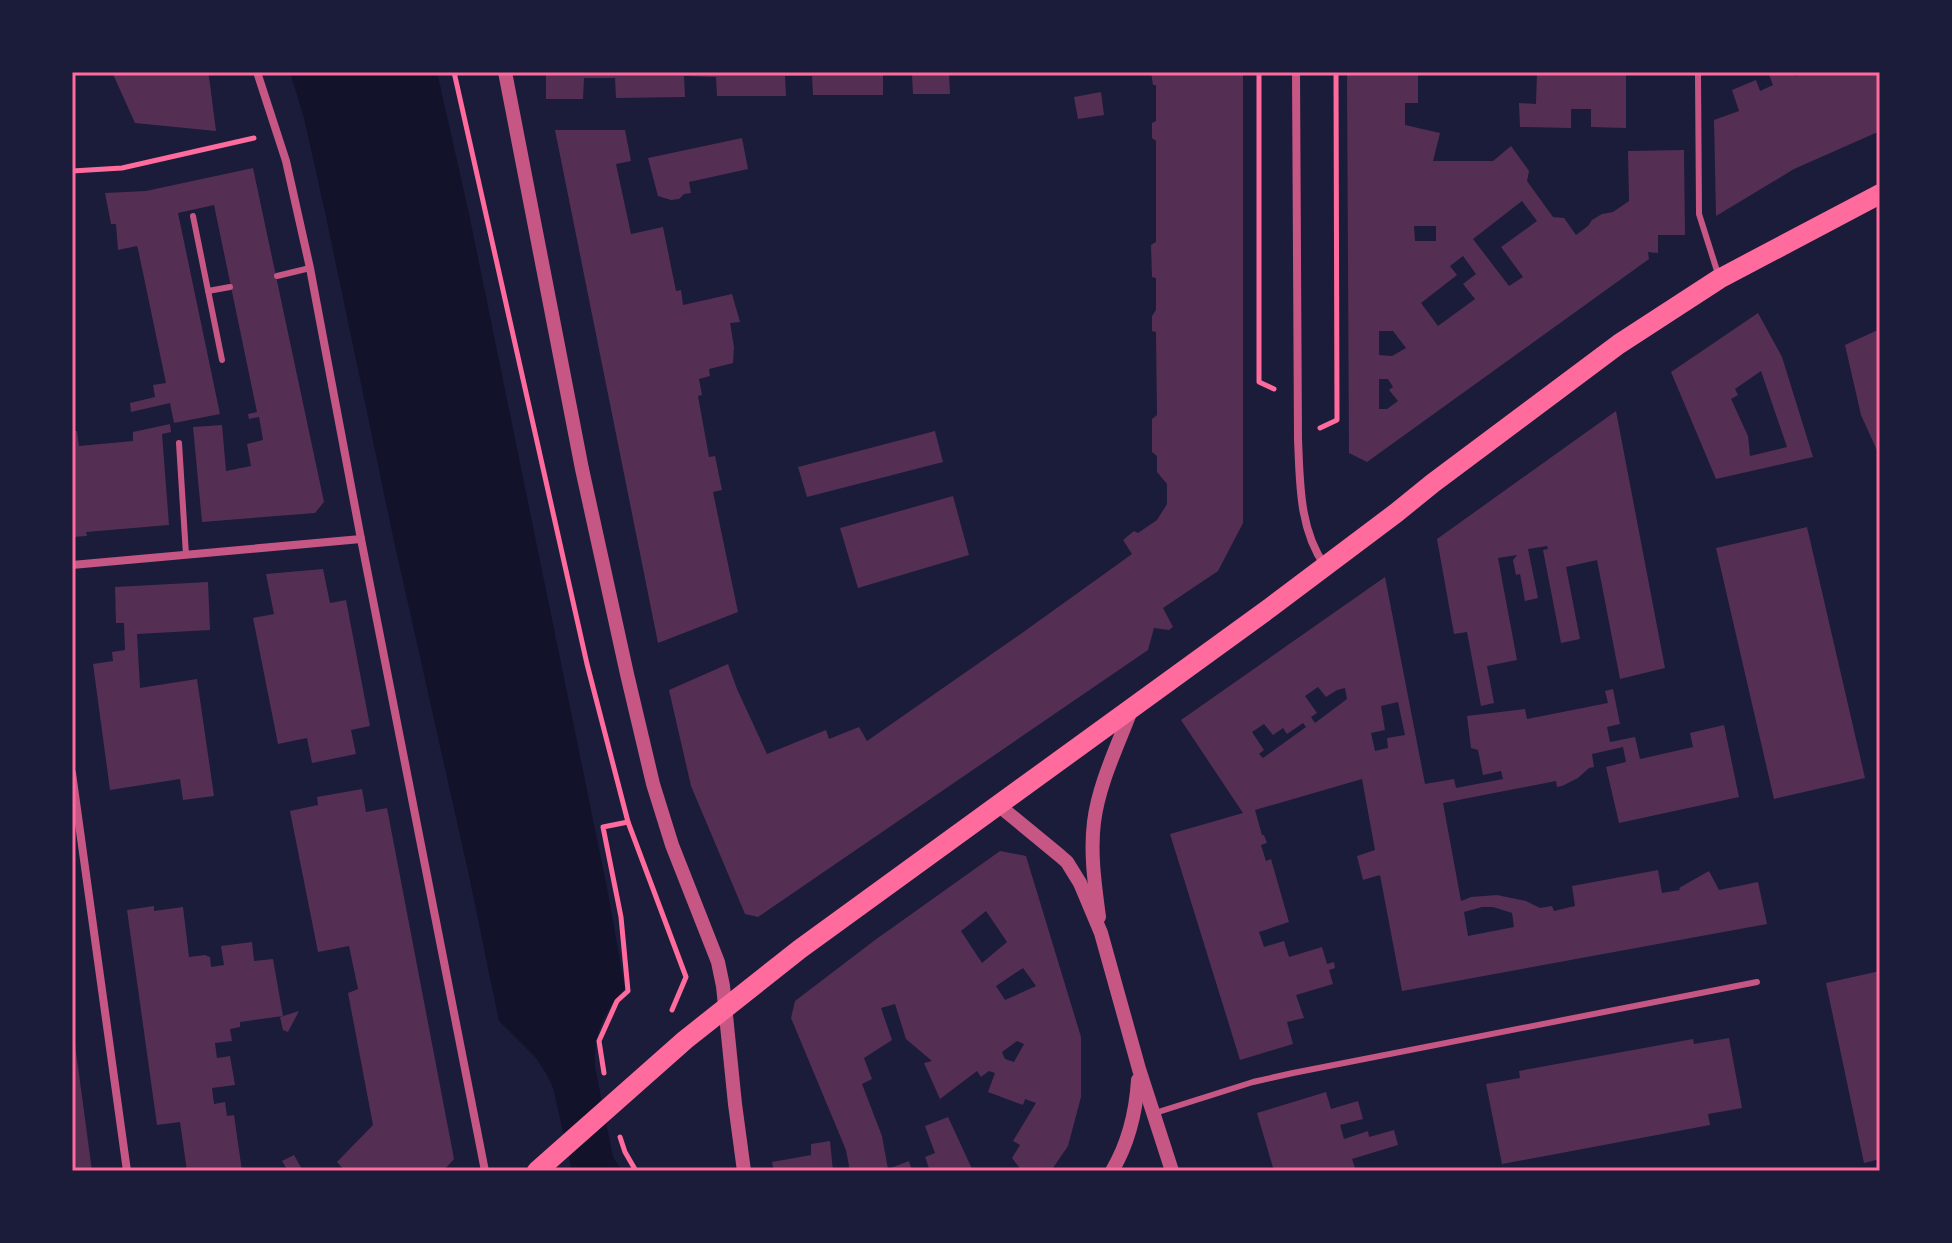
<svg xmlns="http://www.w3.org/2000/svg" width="1952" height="1243" viewBox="0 0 1952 1243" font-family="'Exo 2',sans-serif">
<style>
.water{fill:#12122b}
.building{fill:#542f53;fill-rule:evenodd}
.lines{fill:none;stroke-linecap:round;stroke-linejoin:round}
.path{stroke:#ff6b9d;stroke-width:5}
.service{stroke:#c65784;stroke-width:6}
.minor{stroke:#c65784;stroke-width:8}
.tertiary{stroke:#c65784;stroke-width:14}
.primary{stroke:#ff6b9d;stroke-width:20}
.neatline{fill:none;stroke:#ff6b9d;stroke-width:3}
</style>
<rect width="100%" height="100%" fill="#1b1b3a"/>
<path class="water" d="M290 72H437L469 214 607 888 625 988C604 1011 593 1035 595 1067L613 1157 622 1171H572L553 1088 547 1075 536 1058 499 1021 468 871 394 541 325 212 304 118Z"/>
<g class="building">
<path d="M112 72H207L209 77 216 131 135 123Z"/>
<path d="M546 72H949L950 94H913L912 75H883V95H813L812 76H785L786 96H717L716 77 684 76 685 97 616 98 615 78H584L583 99H546Z"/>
<path d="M1151 72H1243V523L1218 571 1163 608 1173 627 1169 630 1154 628 1148 650 758 917 745 914 691 786 669 690 728 664 737 689 767 754 826 730 829 739 859 727 867 741 1022 633 1132 554 1123 540 1134 531 1138 533 1157 520 1167 504V484L1157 472V456L1152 452V419L1157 415 1156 332 1152 331V316L1156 310V278L1152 277 1151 245 1156 242V141L1152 138V123L1156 121V85H1153Z"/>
<path d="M1347 72H1418V103H1405V125L1440 133 1433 161H1493L1511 146 1529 171 1527 181 1553 217 1564 218 1576 235 1588 226 1592 220 1602 214 1613 212 1629 201 1628 151 1684 150 1685 235H1658V253L1648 252 1649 259 1367 462 1349 453ZM1522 201 1537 221 1501 247 1523 277 1509 286 1473 239ZM1414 226H1436V241H1415ZM1463 256 1476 274 1463 284 1475 299 1438 326 1421 303 1457 275 1450 266ZM1379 331H1393L1406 348 1392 356 1379 355ZM1379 379H1388L1393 387 1389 390 1398 401 1387 409H1379Z"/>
<path d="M1537 72H1626V128L1591 127V109H1571V128L1520 127 1519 103 1536 104Z"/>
<path d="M1768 72H1794L1795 76 1805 72H1880V131L1794 169 1716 216 1714 120 1739 111 1732 90 1756 80 1760 91 1773 85Z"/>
<path d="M1101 92 1104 115 1078 119 1074 97Z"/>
<path d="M555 130H625L631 161 616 164 631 234 663 227 676 291 681 290 683 305 732 294 740 322 730 323 734 347 733 363 709 369 710 376 699 379 702 395 698 396 709 457 715 456 722 490 713 492 738 612 658 643Z"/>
<path d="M742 138 748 169 689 182 691 193 684 194 679 199 671 200 658 196 648 158Z"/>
<path d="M253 168 324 502 315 513 202 522 193 427 222 425 226 471 251 466 247 444 263 440 259 417 249 419 248 414 257 412 214 205 178 213 220 414 174 423 170 403 131 412 130 403 155 397 153 385 166 383 138 249 137 246 118 250 116 224H111L105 193 146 191Z"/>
<path d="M1758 313 1782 357 1813 457 1716 479 1671 372ZM1761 371 1787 447 1750 456 1748 436 1731 399 1738 395 1735 389Z"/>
<path d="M1880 329V457L1861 415 1845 345Z"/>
<path d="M1616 411 1665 668 1620 679 1597 560 1566 567 1580 639 1561 643 1543 550 1548 549 1547 546 1528 549 1538 598 1525 601 1520 574 1516 575 1513 560 1517 555 1498 558 1517 660 1487 666 1494 703 1481 706 1467 632 1454 634 1437 539Z"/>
<path d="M170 424 171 432 162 434 169 525 86 532 87 536 72 537V431H77L79 446 133 441V432Z"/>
<path d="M935 431 943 462 807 497 798 467Z"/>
<path d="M953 496 969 555 858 588 840 528Z"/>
<path d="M1807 527 1865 778 1774 799 1716 548Z"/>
<path d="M323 569 330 603 346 600 370 726 351 730 356 754 312 763 307 738 278 744 253 618 274 614 266 574Z"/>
<path d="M1385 577 1425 784 1454 779 1456 788 1503 779 1501 771 1483 775 1478 750 1471 748 1467 716 1525 709 1527 719 1608 703 1605 691 1613 689 1620 724 1607 727 1610 742 1635 737 1640 759 1693 747 1690 733 1724 725 1739 797 1619 823 1606 767 1626 762 1623 747 1592 754 1594 767 1589 768 1578 778 1562 786 1557 787 1556 781 1443 803 1461 901 1471 897 1497 895 1526 901 1540 908 1552 906 1554 911 1575 906 1572 886 1658 870 1662 893 1680 890 1679 888 1709 871 1719 890 1758 882 1767 924 1402 991 1380 875 1363 880 1357 856 1375 850 1362 779 1255 810 1262 835H1264L1267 843 1261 845 1266 861 1271 859 1289 922 1259 932 1264 947 1284 941 1289 957 1322 947 1327 964 1334 962 1335 968 1329 970 1333 984 1296 995 1304 1018 1287 1022 1293 1044 1240 1060 1170 834 1243 813 1181 720ZM1318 687 1326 697 1337 690 1345 688 1347 699 1315 723 1311 717 1317 713 1305 696ZM1398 702 1405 735 1387 738 1388 748 1375 751 1371 733 1385 730 1381 706ZM1303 723 1306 727 1263 758 1259 754 1264 750 1252 732 1264 724 1273 735 1283 728 1287 734ZM1482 907H1493L1512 913 1514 927 1468 936 1464 912Z"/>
<path d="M208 582 210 630 137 634 140 688 197 679 214 796 183 800 180 779 110 790 93 664 113 661 112 652 125 650 124 623H116L115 587Z"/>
<path d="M362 789 366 812 387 808 454 1159 443 1171H345L337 1162 373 1125 348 993 358 989 349 946 318 952 290 811 318 805 317 797Z"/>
<path d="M1000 851 1026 856 1081 1037V1097L1068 1146 1051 1171H1022L1012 1158 1020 1145 1013 1141 1036 1103 1025 1099 1023 1105 988 1092 995 1073 989 1071 981 1077 977 1071 940 1099 924 1063 932 1061 906 1039 895 1004 881 1008 892 1040 864 1058 872 1079 862 1084 882 1136 888 1169 909 1161 912 1171H850L846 1150 791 1018 795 1001 875 940ZM986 911 1007 942 982 963 961 931ZM1023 968 1036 986 1005 1000 996 986ZM1017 1041 1024 1044 1014 1062 1005 1059 1002 1052Z"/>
<path d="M154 906V911L183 907 189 957 205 955 210 957 211 967 224 965 221 946 252 942 254 961 273 959 283 1016 240 1022V1027L230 1029 232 1041 215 1043 217 1058 230 1056 235 1085 212 1088 214 1104 225 1102 227 1116 234 1115 242 1171H187L180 1122 157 1125 127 910Z"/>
<path d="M1880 971V1159L1864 1163 1826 983Z"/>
<path d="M299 1011 288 1032 283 1030 280 1017Z"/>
<path d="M72 1037H74L92 1171H72Z"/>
<path d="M1729 1038 1742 1108 1708 1114 1710 1125 1502 1164 1486 1084 1520 1078 1519 1071 1693 1039 1694 1044Z"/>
<path d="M1326 1092 1331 1109 1358 1101 1363 1119 1340 1125 1344 1139 1368 1131 1369 1137 1394 1130 1398 1145 1352 1159 1356 1171H1274L1257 1113Z"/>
<path d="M948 1117 973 1171H930L925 1157 935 1153 925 1126Z"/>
<path d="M830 1141 833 1171H774L772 1162 811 1155V1144Z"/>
<path d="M294 1155 303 1171H288L282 1161Z"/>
</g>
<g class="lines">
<g class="path">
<path d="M454 72 587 664 628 822 686 977 672 1010"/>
<path d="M1259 72V382L1274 389"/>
<path d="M72 171 122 168 254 138"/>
<path d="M1320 428 1337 420 1336 72"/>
<path d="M604 1073 599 1041 617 1001 628 991 621 917 603 827 628 822"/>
<path d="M620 1137 625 1152 636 1171"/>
</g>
<g class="service">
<path d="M1698 72 1699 214 1718 274"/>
<path d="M193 216 222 360"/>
<path d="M277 276 310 268"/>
<path d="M208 291 230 287"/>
<path d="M179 443 186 555"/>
<path d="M1155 1113 1253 1082 1293 1073 1757 982"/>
</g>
<g class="minor">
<path d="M257 72 286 161 310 268 361 539 485 1171"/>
<path d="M1296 72 1298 439C1300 483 1299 529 1325 566"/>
<path d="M72 565 361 539"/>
<path d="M72 773 127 1171"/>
</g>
<g class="tertiary">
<path d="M505 72 582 469 627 674 653 784 672 845 718 962 723 986 735 1104 744 1171"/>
<path d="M997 804 1059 855 1067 862 1080 883 1101 933 1139 1069 1172 1171"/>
<path d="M1099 917C1095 886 1090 854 1094 822 1099 783 1118 745 1132 708"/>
<path d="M1112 1171C1128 1144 1136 1112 1138 1080"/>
</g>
<path class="primary" d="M537 1171 685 1040 800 949 1271 607 1396 513 1433 483 1619 344 1719 279 1880 194"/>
</g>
<rect width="1952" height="1243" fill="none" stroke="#1b1b3a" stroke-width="148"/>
<rect x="74" y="74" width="1804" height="1095" class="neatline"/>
</svg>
